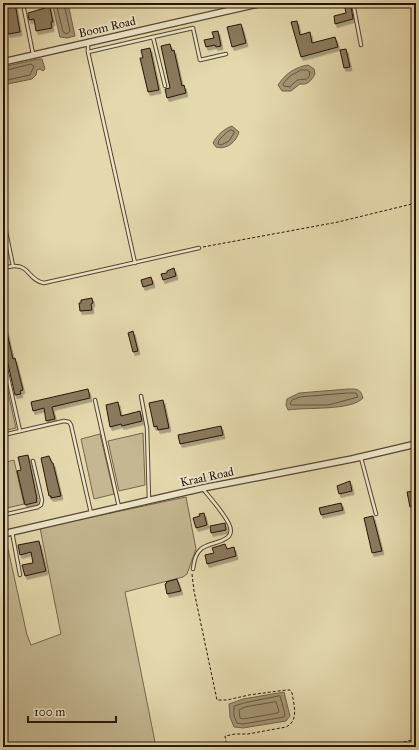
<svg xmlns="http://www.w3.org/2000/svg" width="419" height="750" viewBox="0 0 419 750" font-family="'IM FELL Great Primer',serif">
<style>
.green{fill:#c4b791;stroke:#76664c}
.water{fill:#a49575;stroke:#726149}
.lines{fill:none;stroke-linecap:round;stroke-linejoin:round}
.shore{stroke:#66543e;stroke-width:1}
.building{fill:#8a7a5d;stroke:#281407;filter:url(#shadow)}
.lane-casing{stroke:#574530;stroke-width:4.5}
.street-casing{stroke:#574530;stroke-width:8}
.path{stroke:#281407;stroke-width:1;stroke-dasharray:3 2;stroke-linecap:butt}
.lane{stroke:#ede6ca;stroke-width:2.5}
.street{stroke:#ede6ca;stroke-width:5.5}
.labels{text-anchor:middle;stroke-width:4;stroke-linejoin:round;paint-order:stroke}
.street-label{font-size:12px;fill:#281407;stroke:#ede6ca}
</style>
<defs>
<filter id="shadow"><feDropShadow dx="2" dy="3.5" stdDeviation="0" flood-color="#0004"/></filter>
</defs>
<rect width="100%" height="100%" fill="#e4d8ad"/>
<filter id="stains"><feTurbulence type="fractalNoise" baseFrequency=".005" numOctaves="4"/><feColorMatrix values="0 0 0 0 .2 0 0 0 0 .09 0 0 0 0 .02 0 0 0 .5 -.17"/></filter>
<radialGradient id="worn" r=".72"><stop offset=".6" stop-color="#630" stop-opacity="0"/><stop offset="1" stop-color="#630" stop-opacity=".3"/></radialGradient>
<g class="green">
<path d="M3 370 16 428 3 431Z"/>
<path d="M143 433 145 485 119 491 108 441Z"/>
<path d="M100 434 114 494 94 499 81 439Z"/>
<path d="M14 460 24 504 3 509V463Z"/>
<path d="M186 497 196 549 187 574 183 577 125 592 156 747H3V659L4 658 3 653V541L6 540 27 635 31 645 61 634 40 528Z"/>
</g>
<g class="water">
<path d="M52 3H68L75 36 67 38 60 37Z"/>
<path d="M38 59H42L45 69 43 71 40 69 37 70 36 75 32 79 3 85V67Z"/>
<path d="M308 65 314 69 315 74C311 81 308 85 300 84L291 91H282L278 85C285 74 295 67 308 65Z"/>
<path d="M232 126 239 132C236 142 227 150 216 147L213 143C217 135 224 129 232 126Z"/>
<path d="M348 389C357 389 360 388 363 398 351 411 307 407 288 410L286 405 287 399 299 393Z"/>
<path d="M284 692 290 716 286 721 243 728 234 727 230 717 229 704 243 699Z"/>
</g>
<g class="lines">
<g class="shore">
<path d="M56 3 63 32 67 34 70 31 64 3"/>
<path d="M301 70H307L310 72C309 82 305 78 298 80 295 81 292 85 290 87L284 86 283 84 289 77Z"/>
<path d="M3 71 31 64 34 66 30 75 3 81"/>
<path d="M231 130 234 131V133L229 141 221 145 218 144 219 140 227 132Z"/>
<path d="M348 393H356L358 397 328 405H292L290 404 292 400 300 397Z"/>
<path d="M280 696 285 714 284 717 243 724 237 723 234 716V706L244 703Z"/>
<path d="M276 702 279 711 278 713 243 719 240 718 239 710 245 707Z"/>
</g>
</g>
<g class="building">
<path d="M3 3H15L20 32 8 34Z"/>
<path d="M44 3H49L53 22H51L52 28 36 31 34 19 29 20 28 13 45 8Z"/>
<path d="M351 6 353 19 335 24 334 16 346 13 345 8Z"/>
<path d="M297 21 300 35 310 32 312 43 335 37 338 47 301 57 291 22Z"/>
<path d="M241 24 246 43 232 47 227 27Z"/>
<path d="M218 31 221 46 216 47 215 45 206 47 204 40 214 38 212 32Z"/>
<path d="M170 44 172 51 174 50 182 86 184 85 186 93 167 98 165 89 170 88 161 46Z"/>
<path d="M150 48 159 90 148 92 140 58H143L141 50Z"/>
<path d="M346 49 350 67 344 68 340 50Z"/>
<path d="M174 268 176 276 163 280 161 274 167 273V271Z"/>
<path d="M151 277 153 284 143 287 141 280Z"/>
<path d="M92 298 93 303 91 304 92 310 80 311 79 303H81V300Z"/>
<path d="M3 324H5L13 359 15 358 23 390 20 391 21 394 15 395 3 342Z"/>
<path d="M133 331 138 351 133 352 128 333Z"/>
<path d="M88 389 90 398 52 407 55 419 46 421 44 408 33 411 31 402Z"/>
<path d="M163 400 169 428 158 430 157 426 154 427 149 403Z"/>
<path d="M118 402 121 416 140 411 142 421 122 426 121 424 110 427 106 405Z"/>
<path d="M221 426 223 435 180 444 178 435Z"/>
<path d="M28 455 37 499H36L37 502 25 505 17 471 21 470 18 457Z"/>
<path d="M49 456 52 463H53L61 496 51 498V496H49L41 458Z"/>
<path d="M350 481 352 491 339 494 337 486Z"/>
<path d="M416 491V505L410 507 407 492Z"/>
<path d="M341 503 343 510 321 515 319 508Z"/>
<path d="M204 513 207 525 196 528 193 518 200 516 199 514Z"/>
<path d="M373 516 382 551 372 553 364 518Z"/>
<path d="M225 523 226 530 211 533 210 526Z"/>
<path d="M39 541 46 571 25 576 22 565 33 563 31 552 20 555 18 545Z"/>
<path d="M225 544 227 549 234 547 236 556 207 564 205 555 214 553 212 548Z"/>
<path d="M177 579 181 591 167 594 165 584 167 583 166 582Z"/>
</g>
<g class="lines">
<g class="lane-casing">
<g id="lane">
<path d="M353 3 361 45"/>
<path d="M24 9 33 54"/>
<path d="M153 37 193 28 200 60 226 54"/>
<path d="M88 42V52"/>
<path d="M3 217 13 266 3 268"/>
<path d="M135 263 88 52 153 37 165 86"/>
<path d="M13 266C30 265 28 280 44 283L199 248"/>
<path d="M3 355 20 431"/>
<path d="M141 396 147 428 149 500"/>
<path d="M95 400 119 507"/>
<path d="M3 435 64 421 69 422 71 425 91 513"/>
<path d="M361 458 376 514"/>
<path d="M3 515 38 507 41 505 42 500 33 461"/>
<path d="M12 532 20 575"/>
<path d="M193 569C194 562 195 554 201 549 210 541 238 543 229 524 223 512 212 500 203 489"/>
</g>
</g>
<g class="street-casing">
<g id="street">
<path d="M3 62 262 3"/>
<path d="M3 534 203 488 352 459 416 444"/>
</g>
</g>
<g class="path">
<path d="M203 247 338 222 416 203"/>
<path d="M192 574 194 591 217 700H227L249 695 286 690H290L292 693C294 705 299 721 286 727L248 734H235L225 736 227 747"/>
<path d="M384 747 416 739"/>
</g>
<use href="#lane" class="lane"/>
<use href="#street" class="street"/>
</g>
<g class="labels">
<g class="street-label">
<text transform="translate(107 27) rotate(-13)" y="4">Boom Road</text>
<text transform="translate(207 477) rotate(-12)" y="4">Kraal Road</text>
</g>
</g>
<rect width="419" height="750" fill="none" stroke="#e4d8ad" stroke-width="16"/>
<rect x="4" y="4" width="411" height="742" fill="none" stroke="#281407" stroke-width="2"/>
<rect x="8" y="8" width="403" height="734" fill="none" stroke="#281407"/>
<path d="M28 716v6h88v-6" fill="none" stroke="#281407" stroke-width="2"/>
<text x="34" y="716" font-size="12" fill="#281407" stroke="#ede6ca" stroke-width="3" paint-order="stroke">100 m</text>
<rect width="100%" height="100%" filter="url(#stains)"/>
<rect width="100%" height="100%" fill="url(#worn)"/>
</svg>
